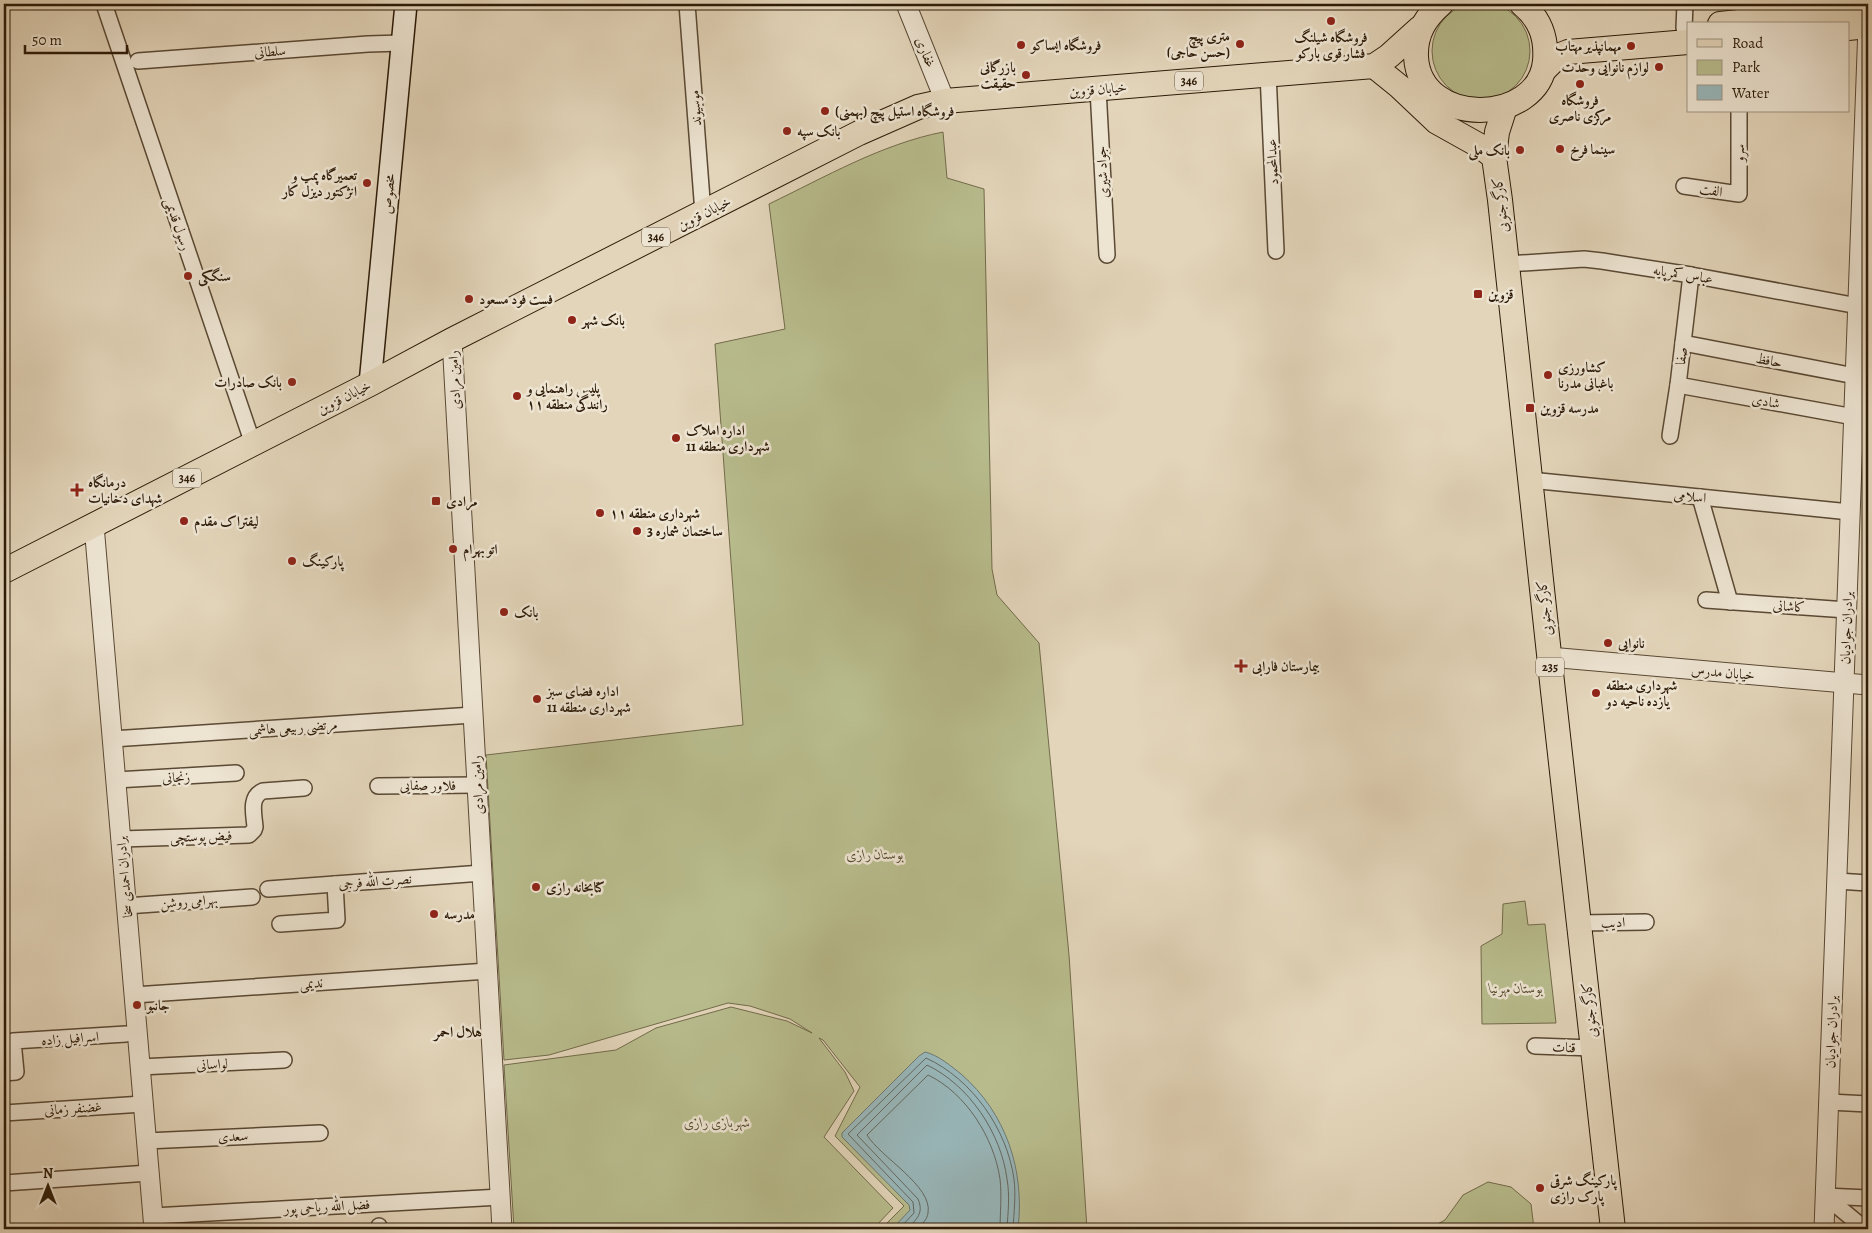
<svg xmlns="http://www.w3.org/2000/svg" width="1872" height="1233" viewBox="0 0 1872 1233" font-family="Alegreya,Amiri,serif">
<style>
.green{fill:#b8bc8d;stroke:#726b4a}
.water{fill:#98b6b9;stroke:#6d7872}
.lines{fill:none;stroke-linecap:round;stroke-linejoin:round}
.shore{stroke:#626860;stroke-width:1}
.minor-casing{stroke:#5a4934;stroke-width:18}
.tertiary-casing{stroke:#5a4934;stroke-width:21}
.secondary-casing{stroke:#2c1a07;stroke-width:24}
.primary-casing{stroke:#2c1a07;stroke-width:26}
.minor{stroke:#ede4d2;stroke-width:15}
.tertiary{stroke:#ede4d2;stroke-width:19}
.secondary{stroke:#ede4d2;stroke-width:21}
.primary{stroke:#e3d5ba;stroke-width:24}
.poi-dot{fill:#8f2418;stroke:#ede4d2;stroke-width:2}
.labels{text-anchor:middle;stroke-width:5;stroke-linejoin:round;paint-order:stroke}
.shield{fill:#ede4d2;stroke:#665744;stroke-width:1}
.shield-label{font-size:12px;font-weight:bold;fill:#2c1a07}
.poi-label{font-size:14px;font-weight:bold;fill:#2c1a07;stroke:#ede4d2;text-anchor:start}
.street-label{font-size:14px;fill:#2c1a07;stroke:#ede4d2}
.park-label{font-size:14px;font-style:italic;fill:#564b2f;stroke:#ede4d2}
.neighbourhood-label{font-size:15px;font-weight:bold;fill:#2c1a07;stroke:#ede4d2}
</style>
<rect width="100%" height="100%" fill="#e3d5ba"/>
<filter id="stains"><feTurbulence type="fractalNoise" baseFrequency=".004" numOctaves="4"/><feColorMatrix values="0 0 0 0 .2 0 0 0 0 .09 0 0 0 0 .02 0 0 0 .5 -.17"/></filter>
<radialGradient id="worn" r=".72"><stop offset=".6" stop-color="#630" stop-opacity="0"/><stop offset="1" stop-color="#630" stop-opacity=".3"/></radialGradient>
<g class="green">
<circle cx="1481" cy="51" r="49"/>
<path d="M943 132 947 178 984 189 992 569 997 595 1039 643 1069 955 1087 1229H881L904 1206 835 1136 860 1087 823 1040 819 1038 845 1072 854 1091 824 1137 893 1208 873 1229H514L504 1065 616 1050 656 1028 731 1007 787 1021 812 1033 790 1019 750 1006 728 1003 549 1055 504 1060 486 755 743 725 715 344 785 329 769 204C825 177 882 144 943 132Z"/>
<path d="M1525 901 1528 925 1545 924 1556 1023 1482 1024 1481 946 1502 934 1503 904Z"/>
<path d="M1488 1182 1511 1187 1531 1204 1534 1229H1428L1445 1220 1463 1195Z"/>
</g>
<path class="water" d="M925 1052C938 1055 951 1066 961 1074 1006 1113 1025 1170 1018 1229H892L910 1210 909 1205 842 1137V1133L919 1056Z"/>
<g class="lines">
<g class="shore">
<path d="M899 1229 914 1213 913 1202 848 1134 926 1058C972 1079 1007 1129 1014 1179 1016 1196 1014 1212 1013 1229"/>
<path d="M907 1229C917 1219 924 1213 918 1199L857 1135 927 1065C969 1085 1001 1133 1007 1179 1010 1196 1008 1212 1007 1229"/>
<path d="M917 1229C922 1224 927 1220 928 1213 933 1186 880 1157 867 1135L928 1075C966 1093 994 1138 1000 1179 1002 1196 1000 1213 1000 1229"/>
</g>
<g class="minor-casing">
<g id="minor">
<path d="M104 4 253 444"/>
<path d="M687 4 703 213"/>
<path d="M1684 28 1685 4"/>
<path d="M138 61 368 44 402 43"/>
<path d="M1268 73 1276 251"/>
<path d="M1098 89 1107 255"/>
<path d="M1684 186 1739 194V111"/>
<path d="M1507 264 1584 259 1602 261 1691 275 1858 306"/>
<path d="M1683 343 1855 376"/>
<path d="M1678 385 1854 417"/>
<path d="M1670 436 1678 385 1691 275"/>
<path d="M1530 480 1850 512"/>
<path d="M1700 497 1730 602"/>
<path d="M1706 600 1847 610"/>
<path d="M112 739 473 715"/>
<path d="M116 780 236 773"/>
<path d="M378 786 477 785"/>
<path d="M121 839 249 835 254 830 255 827C254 814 249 797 263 791L304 788"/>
<path d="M1837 881 1868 883"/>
<path d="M268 889 482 873"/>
<path d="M126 906 252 897"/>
<path d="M1579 923 1646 922"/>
<path d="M280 924 337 920 335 884"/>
<path d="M134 995 488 971"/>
<path d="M1535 1046 1593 1048"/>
<path d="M140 1067 284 1060"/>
<path d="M4 1073 16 1072 13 1041 126 1034"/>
<path d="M1829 1102 1868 1104"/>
<path d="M4 1113 143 1104"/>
<path d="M146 1141 320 1133"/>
<path d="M4 1183 149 1173"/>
<path d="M1825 1196 1865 1229"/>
<path d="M1825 1196 1868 1198"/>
<path d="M153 1216 501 1197"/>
<path d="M379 1226V1229"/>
</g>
</g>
<g class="tertiary-casing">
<g id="tertiary">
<path d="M906 4 945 101"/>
<path d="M452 340 502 1229"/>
<path d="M94 525 154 1229"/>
<path d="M1549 657 1868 685"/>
<path d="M1824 1229 1868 26"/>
</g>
</g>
<g class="secondary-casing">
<path id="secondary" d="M370 384 406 4"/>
</g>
<g class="primary-casing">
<g id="primary">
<path d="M1441 4C1425 18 1415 34 1416 57 1420 128 1539 126 1545 61 1547 37 1540 19 1522 4"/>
<path d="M1720 24 1868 8"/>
<path d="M1848 28 1868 26"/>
<path d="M1374 66 1400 87 1437 122 1480 146 1494 157"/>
<path d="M1544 70 1558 56 1568 52 1688 42"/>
<path d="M1505 107 1497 132 1494 157 1500 200 1553 691 1613 1229"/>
<path d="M4 571 370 384 452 340 859 133 918 107 945 101 1374 66 1389 56 1420 28"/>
</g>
</g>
<use href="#minor" class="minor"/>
<use href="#tertiary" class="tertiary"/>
<use href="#secondary" class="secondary"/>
<use href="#primary" class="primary"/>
</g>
<g class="poi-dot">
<circle cx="1331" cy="21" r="5"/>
<circle cx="1240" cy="44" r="5"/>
<circle cx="1021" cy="45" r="5"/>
<circle cx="1631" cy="46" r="5"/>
<circle cx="1659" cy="67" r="5"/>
<circle cx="1026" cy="75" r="5"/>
<circle cx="1580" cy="84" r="5"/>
<circle cx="825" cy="111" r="5"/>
<circle cx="787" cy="131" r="5"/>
<circle cx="1560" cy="149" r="5"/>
<circle cx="1520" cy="150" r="5"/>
<circle cx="367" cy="183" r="5"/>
<circle cx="188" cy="276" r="5"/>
<rect x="1473" y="289" width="10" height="10" rx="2.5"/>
<circle cx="469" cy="299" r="5"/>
<circle cx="572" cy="320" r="5"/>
<circle cx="1548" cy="375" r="5"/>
<circle cx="292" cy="382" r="5"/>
<circle cx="517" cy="396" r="5"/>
<rect x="1525" y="403" width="10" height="10" rx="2.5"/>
<circle cx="676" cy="438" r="5"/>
<path d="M74.5 482.5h5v5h5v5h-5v5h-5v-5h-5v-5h5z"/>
<rect x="431" y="496" width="10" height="10" rx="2.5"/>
<circle cx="600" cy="513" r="5"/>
<circle cx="184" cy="521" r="5"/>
<circle cx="637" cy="531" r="5"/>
<circle cx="453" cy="549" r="5"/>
<circle cx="292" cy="561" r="5"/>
<circle cx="504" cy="612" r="5"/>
<circle cx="1608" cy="643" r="5"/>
<path d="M1238.5 658.5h5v5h5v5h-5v5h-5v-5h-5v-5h5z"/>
<circle cx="1596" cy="693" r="5"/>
<circle cx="537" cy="699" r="5"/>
<circle cx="536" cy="887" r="5"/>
<circle cx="434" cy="914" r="5"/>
<circle cx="137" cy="1005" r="5"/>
<circle cx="1540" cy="1188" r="5"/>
</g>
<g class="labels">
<g class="shield">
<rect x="1175" y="71.5" width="28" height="19" rx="4"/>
<rect x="642" y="227.5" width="28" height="19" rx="4"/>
<rect x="173" y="468.5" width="28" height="19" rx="4"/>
<rect x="1536" y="657.5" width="28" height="19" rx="4"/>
</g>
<g class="shield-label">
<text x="1189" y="85">346</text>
<text x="656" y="241">346</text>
<text x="187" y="482">346</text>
<text x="1550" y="671">235</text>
</g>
<g class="poi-label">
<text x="1230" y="41" text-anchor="end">متری پیچ<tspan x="1230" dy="16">(حسن حاجی)</tspan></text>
<text x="1331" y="42" text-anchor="middle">فروشگاه شیلنگ<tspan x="1331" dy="16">فشار قوی بارکو</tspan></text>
<text x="1031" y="50">فروشگاه ایساکو</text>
<text x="1621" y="51" text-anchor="end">مهمانپذیر مهتاب</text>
<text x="1016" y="72" text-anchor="end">بازرگانی<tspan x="1016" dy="16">حقیقت</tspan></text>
<text x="1649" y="72" text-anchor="end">لوازم نانوایی وحدت</text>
<text x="1580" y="105" text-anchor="middle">فروشگاه<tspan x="1580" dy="16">مرکزی ناصری</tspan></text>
<text x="835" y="116">فروشگاه استیل پیچ (بهمنی)</text>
<text x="797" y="136">بانک سپه</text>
<text x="1570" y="154">سینما فرخ</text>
<text x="1510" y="155" text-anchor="end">بانک ملی</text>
<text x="357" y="180" text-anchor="end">تعمیرگاه پمپ و<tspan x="357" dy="16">انژکتور دیزل کار</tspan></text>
<text x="198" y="281">سنگکی</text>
<text x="1488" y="299">قزوین</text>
<text x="479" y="304">فست فود مسعود</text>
<text x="582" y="325">بانک شهر</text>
<text x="1558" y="372">کشاورزی<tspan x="1558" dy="16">باغبانی مدرنا</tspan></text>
<text x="282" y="387" text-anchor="end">بانک صادرات</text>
<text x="527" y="393">پلیس راهنمایی و<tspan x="527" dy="16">رانندگی منطقه ۱۱</tspan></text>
<text x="1540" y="413">مدرسه قزوین</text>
<text x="686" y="435">اداره املاک<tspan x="686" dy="16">شهرداری منطقه 11</tspan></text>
<text x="88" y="487">درمانگاه<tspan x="88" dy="16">شهدای دخانیات</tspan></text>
<text x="446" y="506">مرادی</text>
<text x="610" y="518">شهرداری منطقه ۱۱</text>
<text x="194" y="526">لیفتراک مقدم</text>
<text x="647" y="536">ساختمان شماره 3</text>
<text x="463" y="554">اتو بهرام</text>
<text x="302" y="566">پارکینگ</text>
<text x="514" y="617">بانک</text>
<text x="1618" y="648">نانوایی</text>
<text x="1252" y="671">بیمارستان فارابی</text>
<text x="1606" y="690">شهرداری منطقه<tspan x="1606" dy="16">یازده ناحیه دو</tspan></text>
<text x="547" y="696">اداره فضای سبز<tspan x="547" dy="16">شهرداری منطقه 11</tspan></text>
<text x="546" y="892">کتابخانه رازی</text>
<text x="444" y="919">مدرسه</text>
<text x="147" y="1010">جانبو</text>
<text x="1550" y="1185">پارکینگ شرقی<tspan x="1550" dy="16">پارک رازی</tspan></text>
</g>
<g class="street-label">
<text transform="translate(270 51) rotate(-4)" y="5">سلطانی</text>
<text transform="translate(926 52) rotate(68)" y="5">غفاری</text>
<text transform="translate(1098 89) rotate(-5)" y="5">خیابان قزوین</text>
<text transform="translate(695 108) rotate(-94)" y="5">موسیوند</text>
<text transform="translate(1739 153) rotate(-90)" y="5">سرو</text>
<text transform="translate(1272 162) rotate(-93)" y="5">عبدالمحمود</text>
<text transform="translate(1102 172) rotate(-93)" y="5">جواد شیری</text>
<text transform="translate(1711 190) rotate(8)" y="5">الفت</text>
<text transform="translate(388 194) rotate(-85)" y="5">مخصوص</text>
<text transform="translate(1500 205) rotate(-97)" y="5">کارگر جنوبی</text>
<text transform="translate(704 213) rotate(-27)" y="5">خیابان قزوین</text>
<text transform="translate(178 224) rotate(71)" y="5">رسول قدیمی</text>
<text transform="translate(1683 274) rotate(9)" y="5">عباس کمرپایه</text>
<text transform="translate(1681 356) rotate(-84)" y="5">صفا</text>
<text transform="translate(1769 360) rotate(11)" y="5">حافظ</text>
<text transform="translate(454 380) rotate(-93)" y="5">رامین مرادی</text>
<text transform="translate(344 397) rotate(-27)" y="5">خیابان قزوین</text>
<text transform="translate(1766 401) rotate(10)" y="5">شادی</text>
<text transform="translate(1690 496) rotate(6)" y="5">اسلامی</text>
<text transform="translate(1789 606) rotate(4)" y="5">کاشانی</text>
<text transform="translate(1544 608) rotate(-96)" y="5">کارگر جنوبی</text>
<text transform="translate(1846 628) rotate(-88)" y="5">برادران جوادیان</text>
<text transform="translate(1723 672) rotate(5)" y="5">خیابان مدرس</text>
<text transform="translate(293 727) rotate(-4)" y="5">مرتضی ربیعی هاشمی</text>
<text transform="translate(176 777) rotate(-3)" y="5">زنجانی</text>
<text x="428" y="790">فلاور صفایی</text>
<text transform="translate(477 785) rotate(-93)" y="5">رامین مرادی</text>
<text transform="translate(201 836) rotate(-2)" y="5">فیض پوستچی</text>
<text transform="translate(124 877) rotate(-95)" y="5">برادران احمدی سخا</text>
<text transform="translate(375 881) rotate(-4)" y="5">نصرت الله فرجی</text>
<text transform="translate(189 901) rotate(-4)" y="5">بهرامی روشن</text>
<text transform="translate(1613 922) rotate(-1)" y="5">ادیب</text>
<text transform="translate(311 983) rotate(-4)" y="5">ندیمی</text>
<text transform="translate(1589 1010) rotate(-96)" y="5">کارگر جنوبی</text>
<text transform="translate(1831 1032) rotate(-88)" y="5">برادران جوادیان</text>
<text transform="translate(70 1038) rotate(-4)" y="5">اسرافیل زاده</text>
<text transform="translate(1564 1047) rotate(2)" y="5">قنات</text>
<text transform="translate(212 1064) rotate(-3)" y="5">لواسانی</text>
<text transform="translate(73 1108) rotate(-4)" y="5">غضنفر زمانی</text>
<text transform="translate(233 1136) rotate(-3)" y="5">سعدی</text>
<text transform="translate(327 1206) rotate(-3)" y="5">فضل الله ریاحی پور</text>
</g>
<g class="park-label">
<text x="875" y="859">بوستان رازی</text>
<text x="1516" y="993">بوستان مهرنیا</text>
<text x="717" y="1127">شهربازی رازی</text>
</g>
<g class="neighbourhood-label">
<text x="458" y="1037">هلال احمر</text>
</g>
</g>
<rect width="1872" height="1233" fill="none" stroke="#e3d5ba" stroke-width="20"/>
<rect x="5" y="5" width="1862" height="1223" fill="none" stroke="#2c1a07" stroke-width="2.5"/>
<rect x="10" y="10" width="1852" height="1213" fill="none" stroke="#2c1a07"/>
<rect x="1687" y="22" width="162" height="90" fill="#ede4d2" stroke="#a09381"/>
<rect x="1697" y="39" width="25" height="8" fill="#e3d5ba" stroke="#a09381"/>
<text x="1732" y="48" font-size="15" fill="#2c1a07">Road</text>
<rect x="1697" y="60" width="25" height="15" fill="#b8bc8d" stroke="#a09381"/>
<text x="1732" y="72" font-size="15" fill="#2c1a07">Park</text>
<rect x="1697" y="85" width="25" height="15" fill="#98b6b9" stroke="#a09381"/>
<text x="1732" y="98" font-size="15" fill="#2c1a07">Water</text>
<g transform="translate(48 1186)" stroke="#ede4d2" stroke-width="4" paint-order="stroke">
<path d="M0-4L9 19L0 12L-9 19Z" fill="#2c1a07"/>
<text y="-8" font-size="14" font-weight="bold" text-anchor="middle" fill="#2c1a07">N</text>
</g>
<path d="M25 45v8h102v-8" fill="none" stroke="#2c1a07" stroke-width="2.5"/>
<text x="32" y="45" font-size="15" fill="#2c1a07" stroke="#ede4d2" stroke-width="4" paint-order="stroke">50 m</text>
<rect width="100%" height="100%" filter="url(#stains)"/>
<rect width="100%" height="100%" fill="url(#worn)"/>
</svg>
